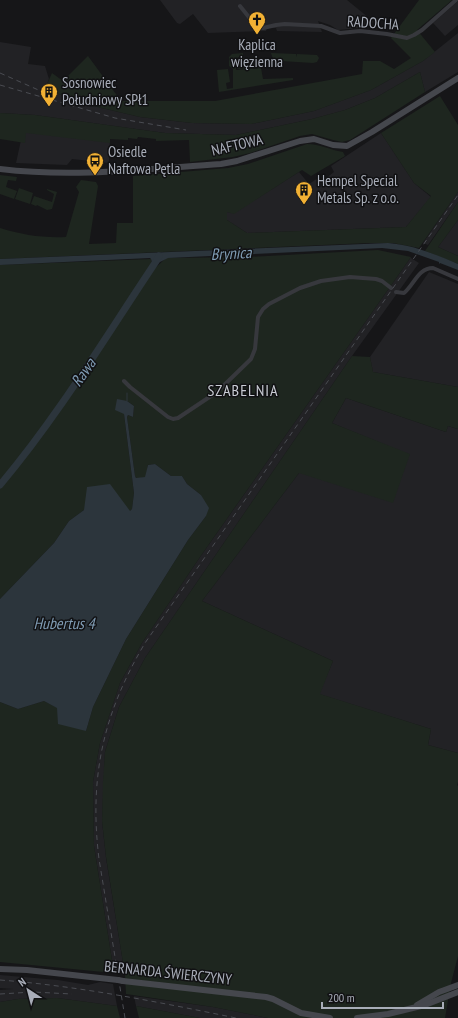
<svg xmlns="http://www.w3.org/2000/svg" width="458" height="1018" viewBox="0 0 458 1018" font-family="'PT Sans Narrow',sans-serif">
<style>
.built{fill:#222225}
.green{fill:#1e261f}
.water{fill:#2c353c}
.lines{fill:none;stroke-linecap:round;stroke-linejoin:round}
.stream{stroke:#2c353c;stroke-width:1}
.river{stroke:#2c353c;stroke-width:7}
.street{stroke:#37383d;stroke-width:4}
.secondary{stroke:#45474d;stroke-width:6}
.rail{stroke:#4a4c52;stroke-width:1;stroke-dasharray:5 4;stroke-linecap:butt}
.secondary-bridge{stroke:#45474d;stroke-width:6}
.labels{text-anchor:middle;stroke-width:3;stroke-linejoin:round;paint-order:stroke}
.street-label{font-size:15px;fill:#a8adb8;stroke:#111113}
.poi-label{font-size:15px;fill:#a8adb8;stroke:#111113;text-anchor:start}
.water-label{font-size:16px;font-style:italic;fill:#7f9bb3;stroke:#111113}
.neighbourhood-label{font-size:16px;letter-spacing:1px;fill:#c9ccd4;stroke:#111113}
</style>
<rect width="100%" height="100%" fill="#161618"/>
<g class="built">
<path d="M160 0H347L374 22 359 28 338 30 330 25 318 21 322 32 277 31 276 28H267L266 31 208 33 193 14 180 24 177 23Z"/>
<path d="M458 1V25L445 36 433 23Z"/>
<path d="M458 33V72L425 92 420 72 375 98 345 110 312 119 236 135 165 133 35 115 0 113V42L31 47 28 64 45 66 49 79 45 89 89 105 140 117 192 123 251 124 314 111 371 90 423 61Z"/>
<path d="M23 131 110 138 109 163 72 159 67 165 16 163Z"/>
<path d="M381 133 414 183 431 197 406 227 247 233 227 220V212L234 213 299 172 309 184 318 178 321 182 334 172 331 166Z"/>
<path d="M458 192V202L428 245 423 243Z"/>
<path d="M458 220V256L438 247Z"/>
<path d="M411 257V258L419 263 352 356 145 658 119 707 105 752 102 821 106 858 125 975 114 973 94 846 93 782 100 743 120 683 142 643 200 557Z"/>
<path d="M429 272 458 284V387L373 372 370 357Z"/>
<path d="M346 398 446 432 448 426 458 429V753L428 745 431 729 319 694 333 661 202 601 299 473 410 455 332 423Z"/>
<path d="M0 975 58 980 88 985 100 982 113 984 117 1006 57 998 18 999 0 1002V990L13 989 0 988Z"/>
<path d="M134 996 213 1007 268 1018H200L136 1006Z"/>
</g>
<g class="green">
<path d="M419 0H452L417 30 435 52 423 61 371 90 314 111 251 124 192 123 140 117 89 105 45 89 52 73 63 81 88 56 121 101H215L362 74 363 61H380L394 69 411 58 391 38Z"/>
<path d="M243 53V57L235 58 236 70 261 68 263 79 293 78V80L219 92 217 70 228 69 230 82 226 83 227 89 233 88V69L229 66V57L232 54Z"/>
<path d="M271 53 296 54 297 57V54L317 55 319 58 317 62 313 63 281 61 273 59Z"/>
<path d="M258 57 259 68 237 69 236 59Z"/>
<path d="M420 72 425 92 350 140 342 142 333 140 312 134 300 136 250 153 233 157 190 162 189 140 156 141V139L138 137 137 139 128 138V140L110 139V143L26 133 25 143 0 139V113L35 115 165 133 236 135 312 119 345 110 375 98Z"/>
<path d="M440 96 458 125V192L419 248 393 243H369L0 259V228C23 235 42 238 66 237L79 192 76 187 81 180 96 182 98 186 89 244 116 243 117 223H133V176L228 168 248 164 307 144C320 144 330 150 343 152L345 156 311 176 302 170 234 214 227 212V220L247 233 406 227 431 196 414 183 381 133Z"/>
<path d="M0 175 17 177 16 181 8 180 6 187 17 191 14 199 0 194Z"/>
<path d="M19 188 33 193 30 204 15 199Z"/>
<path d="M47 189 57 192 52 209 47 210 37 205 36 206 31 204 34 196 52 202 54 194 47 190Z"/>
<path d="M458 202V220L438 247 458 256V264L425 251Z"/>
<path d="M378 250 411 257 200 557 142 643 120 683 100 743 93 782 94 846 114 973 0 962V702L18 709 44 701 58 708 86 731 93 707 126 639 188 540 206 516 201 495 187 484 182 476H171L155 464 148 465 146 477 137 479 135 476 127 417 128 415 133 417 134 406 127 401 124 414 134 493 132 509 130 511 84 510 69 521 54 543 0 599V487L24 458 99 351 151 272 166 258 249 257Z"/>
<path d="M151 259 152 262 149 271C101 343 54 416 0 484V265Z"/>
<path d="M352 356 370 357 373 372 458 387V429L448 426 446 432 346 398 332 423 410 454 393 503 299 473 202 601 333 661 320 694 431 729 428 745 458 753V782L457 785 458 786V956L451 983 445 1018H268L213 1007 126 994 125 975 106 857 102 821 103 781 105 752 119 707 145 658Z"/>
<path d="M57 998 117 1006 120 1018H0V1002L18 999Z"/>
<path d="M136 1006 200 1018H139Z"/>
</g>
<g class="water">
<path d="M388 243C413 245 435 254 458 264V270L440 263 439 264V262L408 251 382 248 168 258 160 262 158 258 152 262 151 259 150 258 0 265V259Z"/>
<path d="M117 399 127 401 134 406 133 417 128 415 127 417 135 476 136 478 145 477 148 465 155 464 171 476H182L187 484 201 495 209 508 206 516 188 540 126 639 93 707 86 731 58 724 57 708 44 701 18 709 0 702V599L54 543 69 521 84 510 87 487 110 484 130 511 132 509 134 493 124 414 115 410Z"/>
</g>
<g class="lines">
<g class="stream">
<path d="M101 346 103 347"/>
<path d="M127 401V393"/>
</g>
<path class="river" d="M0 485C59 415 106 336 157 260L159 256"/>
<g class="street">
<path d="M240 6 256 26 263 28 276 25 285 24 321 26 340 33 360 31 387 34 407 38 414 35 422 30 456 0"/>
<path d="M396 292 404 293C414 285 418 268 433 268L458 279"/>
<path d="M124 381 130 387 168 417 173 419 178 418 217 392 251 359 255 349 258 317 263 309 269 304 300 288 321 281 350 277 376 279 382 281 391 288"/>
</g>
<g class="secondary">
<path d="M0 169C74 178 147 169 221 164L237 161 300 141 314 139 333 145 347 146 372 132 458 78"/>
<path d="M0 969 27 970 118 980"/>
<path d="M123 981 266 997 273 999 301 1013 330 1018"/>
<path d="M417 1005 439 992 458 985"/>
<path d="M357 1018 388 1014 425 1005 458 992"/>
</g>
<g class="rail">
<path d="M0 73 52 96"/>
<path d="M0 85 115 118 186 130"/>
<path d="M0 980C79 986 158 1002 236 1018"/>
<path d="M0 994 33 992 72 994"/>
<path d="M125 1018 99 859C89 777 103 714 145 643L458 195"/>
</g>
<path class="secondary-bridge" d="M118 980 123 981"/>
</g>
<defs>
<g id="church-pin" transform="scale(0.9)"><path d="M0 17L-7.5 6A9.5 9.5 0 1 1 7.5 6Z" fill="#f2b134" stroke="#111113"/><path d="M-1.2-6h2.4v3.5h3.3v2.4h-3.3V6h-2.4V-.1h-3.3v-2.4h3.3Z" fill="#111"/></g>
<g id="building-pin" transform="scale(0.9)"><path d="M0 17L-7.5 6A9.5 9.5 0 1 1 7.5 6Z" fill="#f2b134" stroke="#111113"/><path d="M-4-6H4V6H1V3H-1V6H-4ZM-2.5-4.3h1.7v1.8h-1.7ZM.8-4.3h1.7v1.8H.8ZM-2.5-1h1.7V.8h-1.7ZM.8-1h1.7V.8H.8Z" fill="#111"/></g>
<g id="bus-pin" transform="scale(0.9)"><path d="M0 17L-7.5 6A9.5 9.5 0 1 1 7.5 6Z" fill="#f2b134" stroke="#111113"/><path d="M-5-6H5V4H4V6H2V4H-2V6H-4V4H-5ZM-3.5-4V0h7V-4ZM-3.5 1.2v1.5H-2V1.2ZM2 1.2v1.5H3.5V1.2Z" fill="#111"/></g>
</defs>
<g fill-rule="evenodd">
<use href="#church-pin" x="257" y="20"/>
<use href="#building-pin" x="49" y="92"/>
<use href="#bus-pin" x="95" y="161"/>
<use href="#building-pin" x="304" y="190"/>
</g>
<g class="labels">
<g class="street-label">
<text transform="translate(373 23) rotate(4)" y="5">RADOCHA</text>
<text transform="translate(237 145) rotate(-13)" y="5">NAFTOWA</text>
<text transform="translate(168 973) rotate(6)" y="5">BERNARDA ŚWIERCZYNY</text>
</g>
<g class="poi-label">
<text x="257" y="50" text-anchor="middle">Kaplica<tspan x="257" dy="17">więzienna</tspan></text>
<text x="62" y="88">Sosnowiec<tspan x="62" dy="17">Południowy SPł1</tspan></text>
<text x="108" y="157">Osiedle<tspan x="108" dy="17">Naftowa Pętla</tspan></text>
<text x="317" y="186">Hempel Special<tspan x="317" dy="17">Metals Sp. z o.o.</tspan></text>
</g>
<g class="water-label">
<text transform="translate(231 253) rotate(-3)" y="6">Brynica</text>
<text transform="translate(83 372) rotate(-55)" y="6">Rawa</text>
<text x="64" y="629">Hubertus 4</text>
</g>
<g class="neighbourhood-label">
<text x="243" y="396">SZABELNIA</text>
</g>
</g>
<g transform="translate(28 990) rotate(324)" stroke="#111113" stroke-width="3" paint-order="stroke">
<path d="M0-3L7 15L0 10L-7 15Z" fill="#a8adb8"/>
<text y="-6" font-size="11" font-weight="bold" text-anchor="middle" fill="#a8adb8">N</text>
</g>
<path d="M322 1002v6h121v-6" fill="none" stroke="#a8adb8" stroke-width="2"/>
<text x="328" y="1002" font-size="12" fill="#a8adb8" stroke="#111113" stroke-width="3" paint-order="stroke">200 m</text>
</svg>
